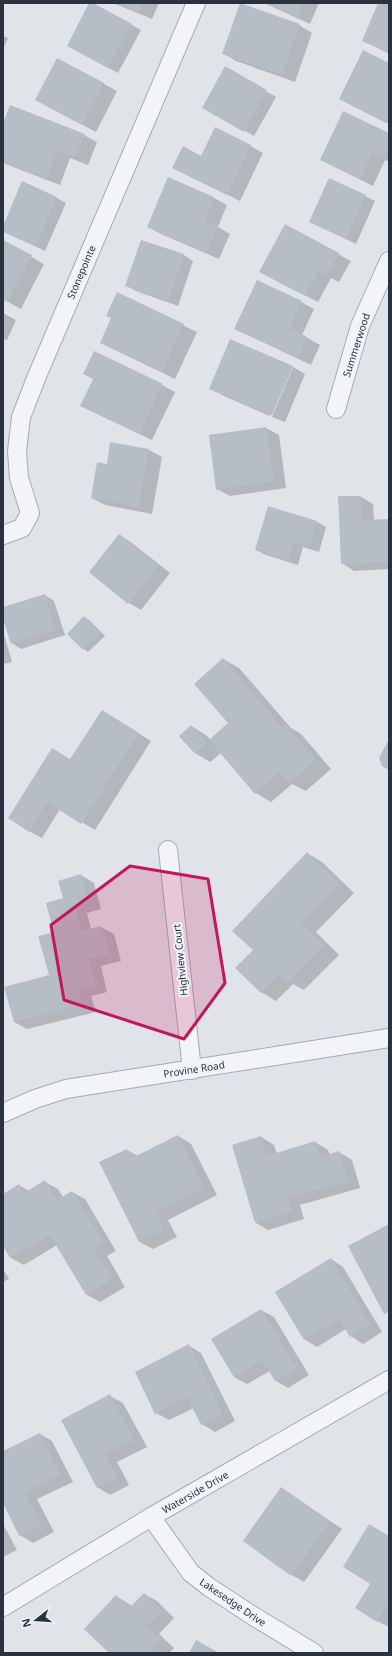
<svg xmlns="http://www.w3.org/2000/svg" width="392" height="1656" viewBox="0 0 392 1656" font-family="'Noto Sans',sans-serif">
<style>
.shadow{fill:#0003}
.building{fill:#b7bdc6}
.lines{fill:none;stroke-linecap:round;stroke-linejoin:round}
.minor-casing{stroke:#a5abb3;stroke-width:20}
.minor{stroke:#f2f4f7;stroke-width:18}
.marked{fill:#c2185b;fill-opacity:0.2;stroke:#c2185b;stroke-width:3;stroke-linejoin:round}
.labels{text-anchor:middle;stroke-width:4;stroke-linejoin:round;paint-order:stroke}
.street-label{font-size:10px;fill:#283241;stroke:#eff3f6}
</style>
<rect width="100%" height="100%" fill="#e0e4e9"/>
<g class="shadow">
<path d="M91 3 141 30 118 73 77 51Z"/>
<path d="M113 3H159L152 19Z"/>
<path d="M264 3H319L310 24Z"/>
<path d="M379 3H389V54L363 40Z"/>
<path d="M299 25 312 33 295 82 236 61 223 53Z"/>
<path d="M3 36 8 38 3 49Z"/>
<path d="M57 59 117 91 96 132 49 107Z"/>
<path d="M389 65V124L353 106Z"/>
<path d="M225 68 276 97 254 136 203 107Z"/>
<path d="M3 126 84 135 97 142 88 165 70 158 60 185 3 163Z"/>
<path d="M389 134V162L385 160 373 186 321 160Z"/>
<path d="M250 146 263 153 240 201 173 168 202 157Z"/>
<path d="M169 178 214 198 227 205 218 227 230 234 219 259 161 234 148 227Z"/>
<path d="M365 196 375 201 356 244 310 222Z"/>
<path d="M56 198 66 203 45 251 3 231V229Z"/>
<path d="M3 241 44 264 21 309 3 299Z"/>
<path d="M338 254 351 261 339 282 331 278 318 302 273 279Z"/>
<path d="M184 255 193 261 178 306 136 291 127 286Z"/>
<path d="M117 294 197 332 175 379 101 343 112 318Z"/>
<path d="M301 302 314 309 302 335 320 345 311 365 235 329Z"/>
<path d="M3 313 16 320 7 340 3 339Z"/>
<path d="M291 367 270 416 224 396 211 389Z"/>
<path d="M293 367 305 374 285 422 272 417Z"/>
<path d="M162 385 175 392 152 440 94 412Z"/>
<path d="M266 428 279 435 286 488 230 496 217 489 210 435Z"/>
<path d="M149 450 162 457 152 514 105 505 92 498 108 465Z"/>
<path d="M361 497 373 504 374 520H389V569L354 571 342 563Z"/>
<path d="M268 507 317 522 326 527 319 552 303 547 298 565 266 555 256 550Z"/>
<path d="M120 535 132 543 170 573 141 610 129 603Z"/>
<path d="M45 595 54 601 65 635 21 649 12 643 3 615V608Z"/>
<path d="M85 618 89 620 105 636 88 652 84 649 68 634Z"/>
<path d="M3 631 12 662 3 664Z"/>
<path d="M223 659 239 668 291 728 301 734 331 769 306 791 292 784 271 802 256 793 221 753 210 762 195 753 191 726 206 735 211 740 230 723Z"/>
<path d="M115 719 151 741 95 830 60 809 42 838 29 831 71 760Z"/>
<path d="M307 853 322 862 354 893 316 932 339 955 304 990 293 984 276 1001 261 992 254 950Z"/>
<path d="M81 875 94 883 101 909 87 913 91 929 101 927 114 934 121 961 101 966 107 992 91 996 96 1012 27 1029 14 1022 50 976 55 933 65 899Z"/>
<path d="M178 1136 191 1144 217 1195 168 1220 177 1237 153 1249 140 1242 101 1163 127 1150 138 1156Z"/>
<path d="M261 1137 274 1145 277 1154 315 1142 328 1150 330 1155 339 1152 352 1160 360 1188 300 1205 304 1219 268 1230 256 1223Z"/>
<path d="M45 1182 58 1189 63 1197 72 1192 85 1199 116 1251 107 1256 125 1287 100 1302 87 1295 57 1245 24 1265 11 1258 3 1244V1195L19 1185 29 1191Z"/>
<path d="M331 1259 343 1267 382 1332 363 1344 351 1336 346 1329 317 1347 304 1339Z"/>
<path d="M3 1269 9 1279 3 1282Z"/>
<path d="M261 1310 274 1317 309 1375 288 1388 276 1381 270 1371 247 1384 234 1377Z"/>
<path d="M189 1346 201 1353 235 1421 215 1432 202 1424 194 1408 169 1420 156 1413Z"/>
<path d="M110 1396 123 1403 147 1447 117 1462 129 1485 110 1495 97 1487Z"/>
<path d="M40 1434 52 1441 73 1482 37 1499 54 1532 33 1543 20 1535 3 1501V1452Z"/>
<path d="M281 1488 342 1529 304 1582 292 1575Z"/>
<path d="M3 1524 17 1550 3 1557Z"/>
<path d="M389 1537V1627L377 1621Z"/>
<path d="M144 1594 157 1601 174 1618 159 1634 174 1648 169 1653H111L116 1596 132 1606Z"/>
</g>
<g class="building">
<path d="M89 3H93L132 24 108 68 67 46Z"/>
<path d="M116 3H143L139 13Z"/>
<path d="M240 3 300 24 282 75 222 54Z"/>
<path d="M265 3H303L297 17Z"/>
<path d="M378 3H389V53L362 41Z"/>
<path d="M363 50 389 63V118L386 123 339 99Z"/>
<path d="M57 58 104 83 82 125 35 100Z"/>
<path d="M225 66 267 90 244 132 202 108Z"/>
<path d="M10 105 85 134 75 158 57 151 47 179 3 162V123Z"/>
<path d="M343 111 389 133V148L384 159 372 154 360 179 320 160Z"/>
<path d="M215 127 251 145 227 195 172 168 183 146 201 156Z"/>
<path d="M168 177 214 197 205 220 218 226 206 253 147 227Z"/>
<path d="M329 178 366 195 346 239 309 222Z"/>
<path d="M22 181 57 197 35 246 3 232V226Z"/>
<path d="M285 224 339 253 326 276 318 271 305 296 259 272Z"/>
<path d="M3 240 32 255 8 302 3 300Z"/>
<path d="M141 240 184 254 168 301 125 286Z"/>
<path d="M257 280 302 301 289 328 307 337 298 358 234 329Z"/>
<path d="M117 292 184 324 162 372 100 343 111 318 106 316Z"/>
<path d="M230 339 293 366 272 415 209 389Z"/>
<path d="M94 351 163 384 139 434 80 406 93 379 83 374Z"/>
<path d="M266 427 274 481 216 490 209 435Z"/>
<path d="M110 442 149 449 139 507 91 498 97 462 107 464Z"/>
<path d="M338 496H361L362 520 389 519V562L341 564Z"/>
<path d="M268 506 317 521 310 547 294 542 289 560 255 550Z"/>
<path d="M119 534 158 565 128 604 89 572Z"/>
<path d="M45 594 56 630 11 644 3 619V607Z"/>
<path d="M84 616 101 633 83 650 67 634Z"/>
<path d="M223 658 282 727 285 724 316 760 290 783 280 772 255 794 209 740 228 723 194 684Z"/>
<path d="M102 710 139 733 81 824 47 802 29 832 8 818 52 748 70 759Z"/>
<path d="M191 725 207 743 195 754 179 736Z"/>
<path d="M389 739V770L382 766 379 758Z"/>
<path d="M307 852 339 884 301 923 324 945 288 982 279 974 261 993 235 968 253 950 232 931Z"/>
<path d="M81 874 88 902 75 906 81 931 101 926 109 954 88 959 95 985 79 989 83 1005 14 1022 4 987 49 975 38 936 54 932 46 903 63 898 58 881Z"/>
<path d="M178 1135 204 1188 156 1212 164 1230 139 1242 99 1162 127 1149 132 1158Z"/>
<path d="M261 1136 267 1156 315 1141 320 1157 339 1151 348 1181 288 1198 292 1212 255 1223 232 1145Z"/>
<path d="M45 1180 57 1200 72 1191 104 1243 95 1249 113 1279 86 1295 50 1235 10 1258 3 1246V1194L19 1184 24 1193Z"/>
<path d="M389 1224V1312L384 1314 348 1246Z"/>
<path d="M331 1258 370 1325 350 1337 339 1319 304 1340 275 1292Z"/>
<path d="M261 1309 297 1368 275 1381 262 1360 234 1377 211 1339Z"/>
<path d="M189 1344 223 1414 201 1425 187 1397 155 1414 135 1372Z"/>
<path d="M110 1394 134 1440 105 1455 117 1477 97 1488 61 1420Z"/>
<path d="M40 1433 60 1474 25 1492 42 1525 19 1536 3 1503V1451Z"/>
<path d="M281 1487 330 1521 291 1576 243 1541Z"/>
<path d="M369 1524 389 1536V1601L377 1622 355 1608 370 1584 343 1567Z"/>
<path d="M144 1593 162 1610 147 1626 161 1640 149 1653H109L84 1629 116 1595 129 1608Z"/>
<path d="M196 1640 219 1653H189Z"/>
</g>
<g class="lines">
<g class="minor-casing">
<g id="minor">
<path d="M336 409 360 326 389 261"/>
<path d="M3 535 22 528 30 513 19 478 17 451 21 417 37 376 196 3"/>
<path d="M168 850 192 1070"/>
<path d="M3 1113 35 1099 66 1089 389 1038"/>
<path d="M151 1517 191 1573 209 1587 250 1614 314 1653"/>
<path d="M3 1607 151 1517 389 1380"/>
</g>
</g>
<use href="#minor" class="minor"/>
</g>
<path class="marked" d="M130 866 208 879 225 983 184 1039 64 1000 51 925Z"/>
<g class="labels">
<g class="street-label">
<text transform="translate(81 272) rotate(-67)" y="4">Stonepointe</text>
<text transform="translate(356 345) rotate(-72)" y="4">Summerwood</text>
<text transform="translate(180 960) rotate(-96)" y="4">Highview Court</text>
<text transform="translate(194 1069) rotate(-9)" y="4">Provine Road</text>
<text transform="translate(195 1492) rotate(-30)" y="4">Waterside Drive</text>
<text transform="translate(233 1602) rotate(34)" y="4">Lakesedge Drive</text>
</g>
</g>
<rect width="392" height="1656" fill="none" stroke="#283241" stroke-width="8"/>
<g transform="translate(36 1620) rotate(253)" stroke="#eff3f6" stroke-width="3" paint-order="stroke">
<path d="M0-3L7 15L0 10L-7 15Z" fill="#283241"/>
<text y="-6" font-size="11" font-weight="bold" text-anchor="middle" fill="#283241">N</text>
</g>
</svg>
